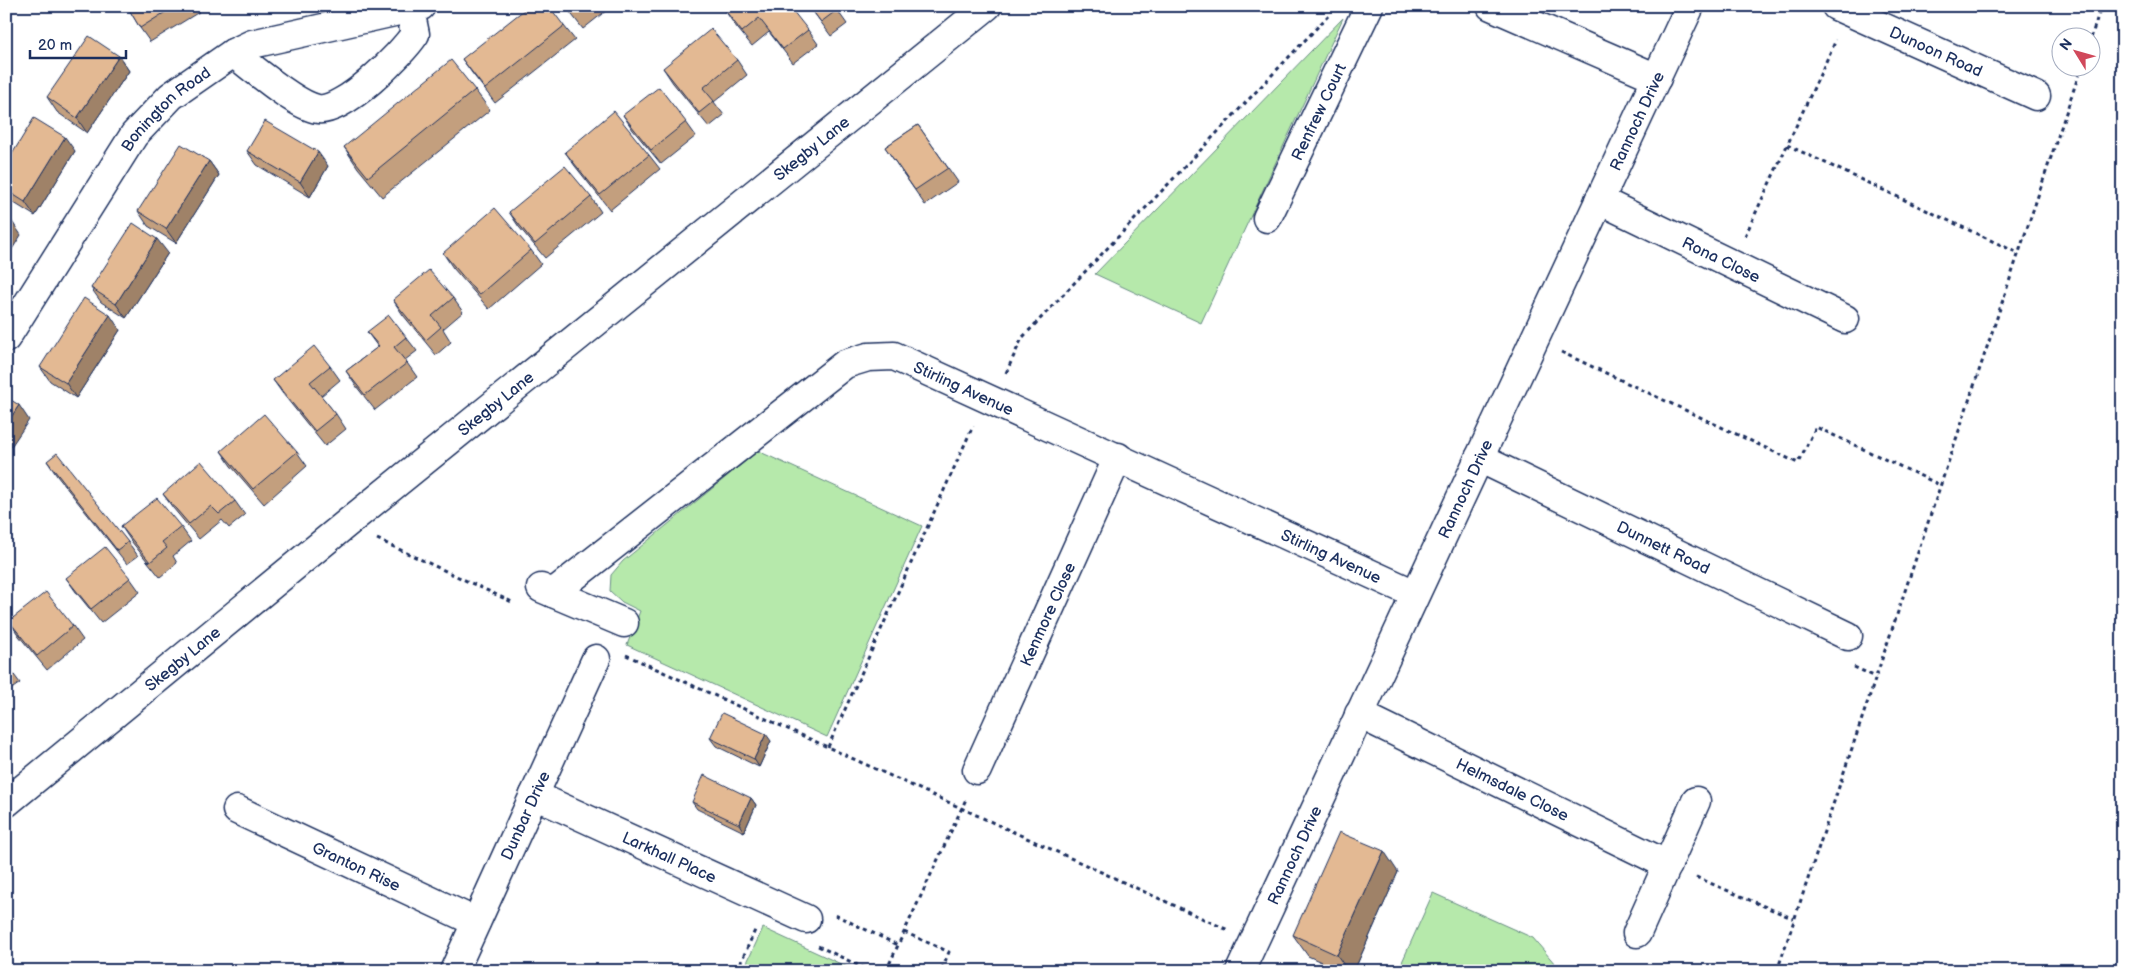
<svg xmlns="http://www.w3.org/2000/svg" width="2129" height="977" viewBox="0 0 2129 977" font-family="'Balsamiq Sans',sans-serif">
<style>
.green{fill:#b6e9ab;stroke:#688c84}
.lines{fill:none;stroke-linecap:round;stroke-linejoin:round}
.minor-casing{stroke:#1b2f5e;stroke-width:31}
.major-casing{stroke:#1b2f5e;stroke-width:31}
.path{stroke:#1b2f5e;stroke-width:3;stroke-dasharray:4 4;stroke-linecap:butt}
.minor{stroke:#fff;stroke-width:28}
.major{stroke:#fff;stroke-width:28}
.wall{fill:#c39f7e;stroke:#1b2f5e}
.shaded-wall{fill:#9f8267;stroke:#1b2f5e}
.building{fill:#e3b993;stroke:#1b2f5e}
.labels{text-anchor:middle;stroke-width:4.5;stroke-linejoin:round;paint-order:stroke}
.street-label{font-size:16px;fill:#1b2f5e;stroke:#fff}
</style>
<rect width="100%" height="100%" fill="#fff"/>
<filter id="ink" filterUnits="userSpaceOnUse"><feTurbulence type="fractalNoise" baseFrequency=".02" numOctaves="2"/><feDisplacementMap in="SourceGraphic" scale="10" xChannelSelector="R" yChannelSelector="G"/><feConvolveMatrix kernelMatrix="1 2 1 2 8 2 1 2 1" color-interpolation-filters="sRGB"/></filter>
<g filter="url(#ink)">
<g class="green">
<path d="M1343 18 1201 323 1095 274Z"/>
<path d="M758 451 922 526 827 737 627 645 640 611 622 602 610 591 611 575 623 561Z"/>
<path d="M1433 893 1533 938 1561 971H1398Z"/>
<path d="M763 928 856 971H743Z"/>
</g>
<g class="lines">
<g class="minor-casing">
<g id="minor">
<path d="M1491 6 1657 78"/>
<path id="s1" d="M1836 6 2036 96"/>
<path d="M233 53C252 67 296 106 318 109 343 113 402 54 415 34L410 10"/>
<path id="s2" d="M1599 200 1845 319"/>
<path id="s3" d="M1267 218 1369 6"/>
<path id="s4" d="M6 338 134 135 171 96 233 53 252 44 421 6"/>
<path id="s5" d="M1479 458 1848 636"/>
<path d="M541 588 624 623"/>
<path id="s6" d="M553 593 845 364 868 357 894 356 1415 594"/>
<path id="s7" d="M1359 714 1668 865"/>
<path id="s8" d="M977 770 1118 457"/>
<path id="s9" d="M534 795 806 919"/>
<path id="s10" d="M237 810 476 922"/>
<path d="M1637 933 1696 801"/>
<path id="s11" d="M454 971 596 659"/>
<path id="s12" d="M1240 971 1690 6"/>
</g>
</g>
<g class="major-casing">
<g id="major">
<path id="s13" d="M6 803 346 524 987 6"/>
</g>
</g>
<g class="path">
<path d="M2091 38 2101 6"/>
<path d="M1787 145 2018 253"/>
<path d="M1745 236 1836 40"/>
<path d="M1561 352 1798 463 1816 427 1940 485"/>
<path d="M1006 373 1022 338 1328 16"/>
<path d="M377 539 514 603"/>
<path d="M626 655 1228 930"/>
<path d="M1854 667 1876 677"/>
<path d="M828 747 973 426"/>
<path d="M1696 877 1794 919"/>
<path d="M835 915 898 945"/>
<path d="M904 932 949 952 941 971"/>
<path d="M818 946 870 971"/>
<path d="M737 971 756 928"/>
<path d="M886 971 967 797"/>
<path d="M1777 971 2081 68"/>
</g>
<use href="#minor" class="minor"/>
<use href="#major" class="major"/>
</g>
<g class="wall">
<path d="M127 6H195L199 12 150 42 140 28Z"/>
<path d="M565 6H612L583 29Z"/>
<path d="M809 6H842L837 10 847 24 831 36Z"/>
<path d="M724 9 808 30 818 44 793 63 769 32 752 46 734 24Z"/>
<path d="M564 26 575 40 495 103 472 73 462 59Z"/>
<path d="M119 56 129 71 87 133 57 112 47 97Z"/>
<path d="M737 60 747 75 714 102 724 115 709 127 673 83 663 68Z"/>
<path d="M475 90 490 110 382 197 358 168 344 147Z"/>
<path d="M623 115 686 122 696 136 661 164 633 130Z"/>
<path d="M918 125 958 182 925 205 885 147Z"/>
<path d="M75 151 35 216 6 198V164Z"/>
<path d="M247 151 328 166 310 197 257 165Z"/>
<path d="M565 152 649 155 660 169 610 210 575 166Z"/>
<path d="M209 161 219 175 176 243 148 226 138 211Z"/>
<path d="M591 197 601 212 545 258 519 227 509 212Z"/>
<path d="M531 250 541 264 489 309 453 268 443 253Z"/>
<path d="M168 253 126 318 101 302 91 288Z"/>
<path d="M453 298 463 312 443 329 451 342 436 355 403 315 393 300Z"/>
<path d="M120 330 76 398 50 381 40 367Z"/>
<path d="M367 332 406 337 417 351 405 360 417 377 375 410 356 386 346 371 378 347Z"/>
<path d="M330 366 340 380 321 396 336 414 346 429 325 446 283 394 273 380Z"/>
<path d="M221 451 297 452 307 466 264 504 231 466Z"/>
<path d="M47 461 128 542 138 556 127 564 57 476Z"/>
<path d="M163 494 235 501 245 515 229 528 222 520 199 539 173 508Z"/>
<path d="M121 526 181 527 191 541 173 556 177 563 160 577 131 541Z"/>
<path d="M66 578H130L140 592 101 623 76 592Z"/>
<path d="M9 621 73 626 83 640 47 670 19 636Z"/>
<path d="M6 664 20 683 6 693Z"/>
<path d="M710 738 771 741 759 767 716 746Z"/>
<path d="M751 798 756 805 744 832 697 809 692 802Z"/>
<path d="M1398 872 1354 971H1341L1308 956 1293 935Z"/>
</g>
<g class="shaded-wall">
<path d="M119 56 129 71 87 133 77 118Z"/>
<path d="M65 137 75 151 35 216 25 202Z"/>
<path d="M318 152 328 166 310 197 300 182Z"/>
<path d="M209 161 219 175 176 243 166 229Z"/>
<path d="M11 220 21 235 6 259V228Z"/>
<path d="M157 239 168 253 126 318 116 304Z"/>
<path d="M110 315 120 330 76 398 66 383Z"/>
<path d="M19 405 29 420 6 454V425Z"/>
<path d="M766 734 771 741 759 767 754 759Z"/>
<path d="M751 798 756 805 744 832 739 824Z"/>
<path d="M1384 851 1398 872 1354 971H1348L1337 955Z"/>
</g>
<g class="building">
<path d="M127 6H175L140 28Z"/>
<path d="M529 6H549L564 26 485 89 462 59Z"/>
<path d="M728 6H789L808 30 783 49 759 18 742 32 724 9Z"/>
<path d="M809 6H835L837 10 821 22Z"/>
<path d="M711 29 737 60 703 88 714 101 699 113 663 68Z"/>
<path d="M89 36 119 56 77 118 47 97Z"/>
<path d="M451 60 475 90 368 177 344 147Z"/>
<path d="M659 87 686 122 651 150 623 115Z"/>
<path d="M614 111 649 155 600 195 565 152Z"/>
<path d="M34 118 65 137 25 202 6 190V164Z"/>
<path d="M265 121 318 152 300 182 247 151Z"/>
<path d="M918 125 948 168 915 190 885 147Z"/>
<path d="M181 144 209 161 166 229 138 211Z"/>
<path d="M565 166 591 197 535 244 509 212Z"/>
<path d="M495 208 531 250 479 295 443 253Z"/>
<path d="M6 217 11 220 6 228Z"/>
<path d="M133 223 157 239 116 304 91 288Z"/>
<path d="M429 270 453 298 432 316 441 327 426 340 393 300Z"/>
<path d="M84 298 110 315 66 383 40 367Z"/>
<path d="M389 315 406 337 394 347 407 363 365 395 346 371 379 346 367 332Z"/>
<path d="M314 346 330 366 310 382 336 414 315 431 273 380Z"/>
<path d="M6 397 19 405 6 425Z"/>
<path d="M264 414 297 452 253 489 221 451Z"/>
<path d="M57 453 128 542 117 550 47 461Z"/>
<path d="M201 461 235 501 219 514 211 506 189 524 163 494Z"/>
<path d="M157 498 181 527 162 542 167 548 150 562 121 526Z"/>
<path d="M105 547 130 578 91 609 66 578Z"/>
<path d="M46 592 73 626 37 656 9 621Z"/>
<path d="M6 664 9 668 6 671Z"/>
<path d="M722 713 766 734 754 759 710 738Z"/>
<path d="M704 775 751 798 739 824 692 802Z"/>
<path d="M1339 832 1384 851 1337 955 1293 935Z"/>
</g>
</g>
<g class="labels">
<g class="street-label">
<text dy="6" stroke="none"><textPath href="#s1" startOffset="110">Dunoon Road</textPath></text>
<text dy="6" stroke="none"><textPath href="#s4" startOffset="281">Bonington Road</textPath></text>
<text dy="6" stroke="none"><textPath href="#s3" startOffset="118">Renfrew Court</textPath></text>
<text dy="6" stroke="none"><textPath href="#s12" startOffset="938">Rannoch Drive</textPath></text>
<text dy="6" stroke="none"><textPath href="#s13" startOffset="1038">Skegby Lane</textPath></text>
<text dy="6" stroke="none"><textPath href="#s2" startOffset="136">Rona Close</textPath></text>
<text dy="6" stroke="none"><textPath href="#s6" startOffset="498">Stirling Avenue</textPath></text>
<text dy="6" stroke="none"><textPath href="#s13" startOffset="632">Skegby Lane</textPath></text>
<text dy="6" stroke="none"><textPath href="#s12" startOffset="532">Rannoch Drive</textPath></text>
<text dy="6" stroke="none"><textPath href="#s5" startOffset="205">Dunnett Road</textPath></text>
<text dy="6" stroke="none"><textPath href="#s6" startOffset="902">Stirling Avenue</textPath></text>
<text dy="6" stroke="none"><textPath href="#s8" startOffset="171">Kenmore Close</textPath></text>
<text dy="6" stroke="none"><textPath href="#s13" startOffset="228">Skegby Lane</textPath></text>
<text dy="6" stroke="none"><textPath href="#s7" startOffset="171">Helmsdale Close</textPath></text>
<text dy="6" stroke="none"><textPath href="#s11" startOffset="171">Dunbar Drive</textPath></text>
<text dy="6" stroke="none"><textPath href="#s12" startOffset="128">Rannoch Drive</textPath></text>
<text dy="6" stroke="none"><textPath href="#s9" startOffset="149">Larkhall Place</textPath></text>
<text dy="6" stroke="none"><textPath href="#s10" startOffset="132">Granton Rise</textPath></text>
</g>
</g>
<rect width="2129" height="977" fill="none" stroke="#fff" stroke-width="25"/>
<rect x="12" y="12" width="2104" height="952" fill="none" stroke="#1b2f5e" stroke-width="2" filter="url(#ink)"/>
<g transform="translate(2076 52) rotate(307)"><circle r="24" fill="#ffffff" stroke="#a4acbf"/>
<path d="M0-4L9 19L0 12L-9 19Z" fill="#d1495b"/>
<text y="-8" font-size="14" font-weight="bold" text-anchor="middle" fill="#1b2f5e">N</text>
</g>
<path d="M30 50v8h96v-8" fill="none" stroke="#1b2f5e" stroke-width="2.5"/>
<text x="38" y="50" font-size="15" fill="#1b2f5e" stroke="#ffffff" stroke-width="4" paint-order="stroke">20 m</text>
</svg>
